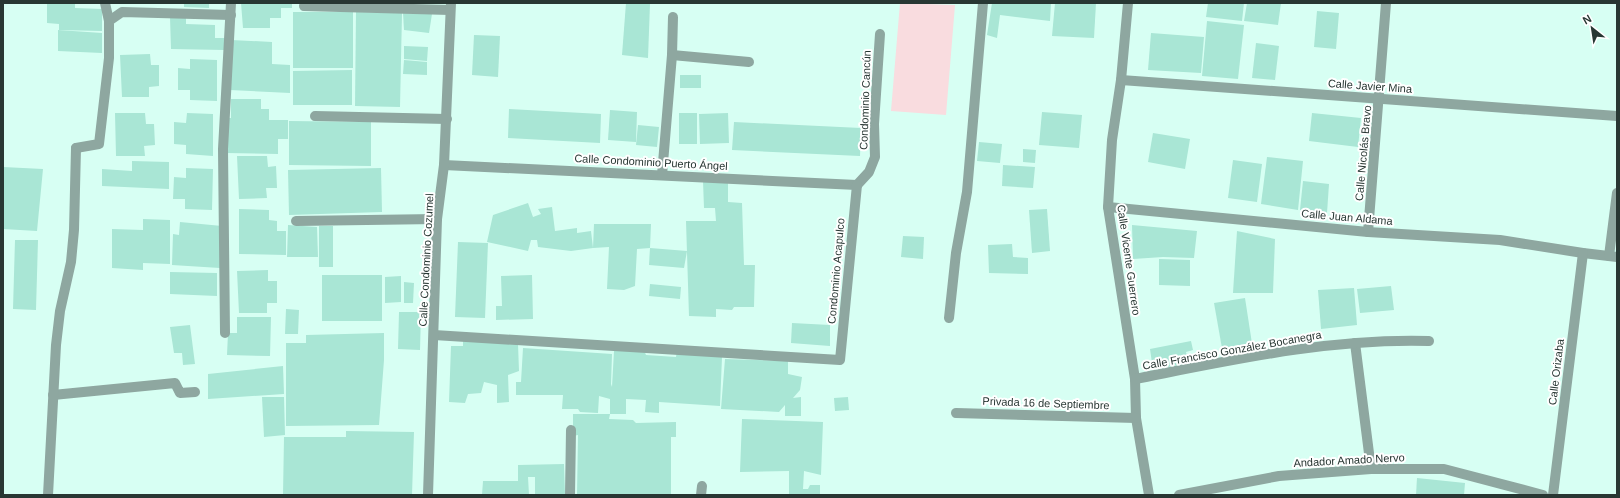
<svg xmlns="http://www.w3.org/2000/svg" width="1620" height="498" viewBox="0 0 1620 498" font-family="Helvetica,sans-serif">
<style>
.pitch{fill:#f9dcdf}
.building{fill:#a9e6d5}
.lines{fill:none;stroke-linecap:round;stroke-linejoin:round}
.service{stroke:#8ea7a0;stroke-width:10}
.minor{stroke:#8ea7a0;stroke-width:10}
.labels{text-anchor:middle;stroke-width:4;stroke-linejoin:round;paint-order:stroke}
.street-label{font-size:11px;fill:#283733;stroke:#fff}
</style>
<rect width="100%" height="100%" fill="#d7fff3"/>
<path class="pitch" d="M900 3 955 5 946 115 891 111Z"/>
<g class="building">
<path d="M47 3 75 4V8L102 9V31L59 30V24L47 23Z"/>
<path d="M184 3H209V8L184 7Z"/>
<path d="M241 3H292V8H281V18H270V28H243Z"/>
<path d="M626 3 650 4 648 58 622 55Z"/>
<path d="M992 3H1051L1050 21 1000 15 997 38 987 35Z"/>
<path d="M1055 3H1096L1094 38 1052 36Z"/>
<path d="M1208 3H1244L1242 21 1206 17Z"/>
<path d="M1247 3H1281L1278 25 1244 21Z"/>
<path d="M1317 11 1339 13 1336 49 1314 47Z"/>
<rect x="293" y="12" width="60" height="56"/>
<path d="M356 12 402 13 400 107 355 106Z"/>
<path d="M403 13 432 14 429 33 404 30Z"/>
<path d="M170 17 186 18V24L215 25V38H224V50L171 49Z"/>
<path d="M1207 21 1244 25 1238 79 1202 76Z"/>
<path d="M58 30 102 33V53L58 51Z"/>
<path d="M1151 33 1204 37 1201 73 1148 70Z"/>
<path d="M474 35 500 36 498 77 472 75Z"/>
<path d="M231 40 272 42V64L290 65V93L230 90Z"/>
<path d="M1256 43 1279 46 1275 80 1252 78Z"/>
<path d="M404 46 428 47 427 61 404 59Z"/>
<path d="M150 54 151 65H159V86L149 87V97H122L120 55Z"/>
<path d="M190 59 217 60V101L190 100V90H178V68L190 69Z"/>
<path d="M404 60 427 62V75L403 74Z"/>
<path d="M352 70V105H293V71Z"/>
<rect x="680" y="75" width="21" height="13"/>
<path d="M231 99H261V109H269V120H288V139H278V154L226 153V118H231Z"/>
<path d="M509 109 601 114 600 143 508 138Z"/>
<path d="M610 110 637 112 636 142 608 140Z"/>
<path d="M1042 112 1082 115 1079 148 1039 145Z"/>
<path d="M115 113H145L146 124H154L155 145 144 146 145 156H116Z"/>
<path d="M187 113 213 114V156L186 154V145L174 144V122L186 123Z"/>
<rect x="679" y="113" width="18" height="31"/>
<path d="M728 113 729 143 700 144 699 114Z"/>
<path d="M1312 113 1361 118 1358 147 1309 141Z"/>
<path d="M289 121 371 122V166L289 165Z"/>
<path d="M734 122 861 128 860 156 732 150Z"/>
<path d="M638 125 659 127 657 147 636 145Z"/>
<path d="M1153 133 1190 139 1185 169 1148 162Z"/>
<path d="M979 142 1002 144 1000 163 977 161Z"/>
<path d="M1023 149 1036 150 1035 163 1023 162Z"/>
<path d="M237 156H267L268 167 276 166 277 188H266L267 198 239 199Z"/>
<path d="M1267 157 1303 161 1298 210 1261 204Z"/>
<path d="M1233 160 1262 164 1257 202 1228 198Z"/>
<path d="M132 161 169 162V189L102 186V169L132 171Z"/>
<path d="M1003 165 1035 167 1033 188 1002 186Z"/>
<path d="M3 167 43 169 37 231 3 229Z"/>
<path d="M186 168 213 169 212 210 185 209V199H173L174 177 186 178Z"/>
<path d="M381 168 382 212 289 215 288 170Z"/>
<path d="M703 181H728V202L742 203 744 265H755L754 307H734L732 310 716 309V317L689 316 686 221H716L715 208H704Z"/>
<path d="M1303 181 1329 184 1327 213 1300 210Z"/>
<path d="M528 203 533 217 541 214 538 209 552 207 555 231 577 228V233L591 231 593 248 571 251 538 247 537 240H531L528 251 487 242 493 215Z"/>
<path d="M239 209 269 210V220L277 221V231H286V255L239 254Z"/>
<path d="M1047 209 1050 251 1032 253 1029 210Z"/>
<path d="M143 219 170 220V264L143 263V270L112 268V229L143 230Z"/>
<path d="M180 222 222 226 220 268 172 265 173 234 179 235Z"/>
<path d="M594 224H651L650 248 637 249 635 286 624 290 607 289 609 247 593 248Z"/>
<path d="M288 225 317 227 318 257H287Z"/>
<path d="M1132 225 1197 231 1194 258 1163 257 1133 259Z"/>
<rect x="319" y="226" width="14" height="41"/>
<path d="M1237 231 1275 239 1273 293H1233Z"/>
<path d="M903 236 924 237 923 259 901 257Z"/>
<path d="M15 240H38L36 310 13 309Z"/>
<path d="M458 242 488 243 485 318 455 317Z"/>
<path d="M1012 244 1013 257 1028 258V274L989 273 988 245Z"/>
<path d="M650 248 687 251 684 268 649 265Z"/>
<path d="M1159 259 1190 260V286L1159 285Z"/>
<path d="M268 270V281H277V303H267V313H239L237 271Z"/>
<path d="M170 272 217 273V296L170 294Z"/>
<rect x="322" y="275" width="60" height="46"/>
<path d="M532 275 533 319 496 320V306H502L501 276Z"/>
<path d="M401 276V302L385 303V277Z"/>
<path d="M404 282 414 283 413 303H404Z"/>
<path d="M650 284 681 287 680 299 649 296Z"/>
<path d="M1391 286 1394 310 1360 313 1357 289Z"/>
<path d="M1354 288 1357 325 1321 329 1318 290Z"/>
<path d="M1245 298 1253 350 1223 354 1214 303Z"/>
<path d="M286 309 299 310 298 334H285Z"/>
<path d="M399 312H421L420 350 398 349Z"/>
<path d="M237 317H271L270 356 227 355 228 333H237Z"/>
<path d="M792 323 830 325V346L791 343Z"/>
<path d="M190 325 195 364 183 365 182 353H174L170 327Z"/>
<path d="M384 333V360L379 425 286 426V343H306V335Z"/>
<path d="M463 341 518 344 519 371 508 375 509 402 497 403V385L484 382 481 393 468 394 465 403 449 402 451 346H463Z"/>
<path d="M1191 341 1193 350 1186 352 1189 363 1153 370 1150 349Z"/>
<path d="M523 348 612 354 611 384 612 387 614 351 643 348 646 355 676 357 677 350 722 357 720 406 659 402V413L645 412 646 400 626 399V414H610L609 419 633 420 636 423 676 422V437H671V495H577L578 435 573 436V414H610V399L599 396 598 413 580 412 578 409H562L563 395H516V382H521Z"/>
<path d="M725 359 788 361V374L802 377 800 390 793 398 801 397V416H785V405L779 412 721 409Z"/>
<path d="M283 366 284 394 208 399V374Z"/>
<path d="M262 397H284L285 435 264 437Z"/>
<path d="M848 397 849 410 835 411 834 398Z"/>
<path d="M742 419 823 422 821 475 804 471 803 489H808L810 485H820V495H789V471L740 472Z"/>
<path d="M346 431 414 432 412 495H283L284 437H346Z"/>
<path d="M564 464 565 495H535V477H528L529 495H482L483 481H518V465Z"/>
<path d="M1417 478 1465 483 1464 495H1416Z"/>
</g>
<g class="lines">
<g class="service">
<path d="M105 3 109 21"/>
<path d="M304 6 450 10"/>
<path d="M315 116 447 119"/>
<path d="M76 148 99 144 109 58V21L122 12 231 15"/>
<path d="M296 221 437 219"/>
<path d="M225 333 223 149 231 3"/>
<path d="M53 395 175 383 180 393 195 392"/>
<path d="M570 495 571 430"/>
</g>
<g class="minor">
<path d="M1128 3 1121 80 1112 140 1108 207 1135 379 1136 418 1149 495"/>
<path d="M672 55 749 62"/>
<path d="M1121 80 1617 116"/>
<path d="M444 165 857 185"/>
<path d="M662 175 672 55 673 17"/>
<path d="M857 185 869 172 875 157 874 124 880 34"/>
<path d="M1108 207 1368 232 1500 240 1583 253 1617 257"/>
<path d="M1368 232 1386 3"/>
<path d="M1609 256 1617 193"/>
<path d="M949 318 956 253 967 192 983 3"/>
<path d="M434 335 840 360 857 185"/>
<path d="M1355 343 1371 469"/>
<path d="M1135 379C1232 360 1330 338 1429 341"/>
<path d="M956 413 1136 418"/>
<path d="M48 495 56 345 60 311 71 262 74 230 76 148"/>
<path d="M428 495 437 219 444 165 451 3"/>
<path d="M701 495 702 486"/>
<path d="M1179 495 1279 476 1371 469H1444L1543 495"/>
<path d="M1553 495 1583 253"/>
</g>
</g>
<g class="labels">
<g class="street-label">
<text transform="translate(1370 86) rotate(4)" y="4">Calle Javier Mina</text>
<text transform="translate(865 100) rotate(-88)" y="4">Condominio Cancún</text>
<text transform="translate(1363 153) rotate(-85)" y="4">Calle Nicolás Bravo</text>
<text transform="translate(651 162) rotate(3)" y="4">Calle Condominio Puerto Ángel</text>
<text transform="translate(1347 217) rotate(5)" y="4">Calle Juan Aldama</text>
<text transform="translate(426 260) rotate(-87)" y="4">Calle Condominio Cozumel</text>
<text transform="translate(1129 260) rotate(82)" y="4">Calle Vicente Guerrero</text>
<text transform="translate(836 271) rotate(-85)" y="4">Condominio Acapulco</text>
<text transform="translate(1232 350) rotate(-10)" y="4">Calle Francisco González Bocanegra</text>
<text transform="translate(1556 372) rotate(-83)" y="4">Calle Orizaba</text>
<text transform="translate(1046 403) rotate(2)" y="4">Privada 16 de Septiembre</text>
<text transform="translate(1349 460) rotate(-3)" y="4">Andador Amado Nervo</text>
</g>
</g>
<rect width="1620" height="498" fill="none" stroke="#283733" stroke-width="8"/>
<g transform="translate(1592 28) rotate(330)" stroke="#ffffff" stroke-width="3" paint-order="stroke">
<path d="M0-3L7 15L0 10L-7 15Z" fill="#283733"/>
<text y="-6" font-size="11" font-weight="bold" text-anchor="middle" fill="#283733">N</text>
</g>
</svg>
